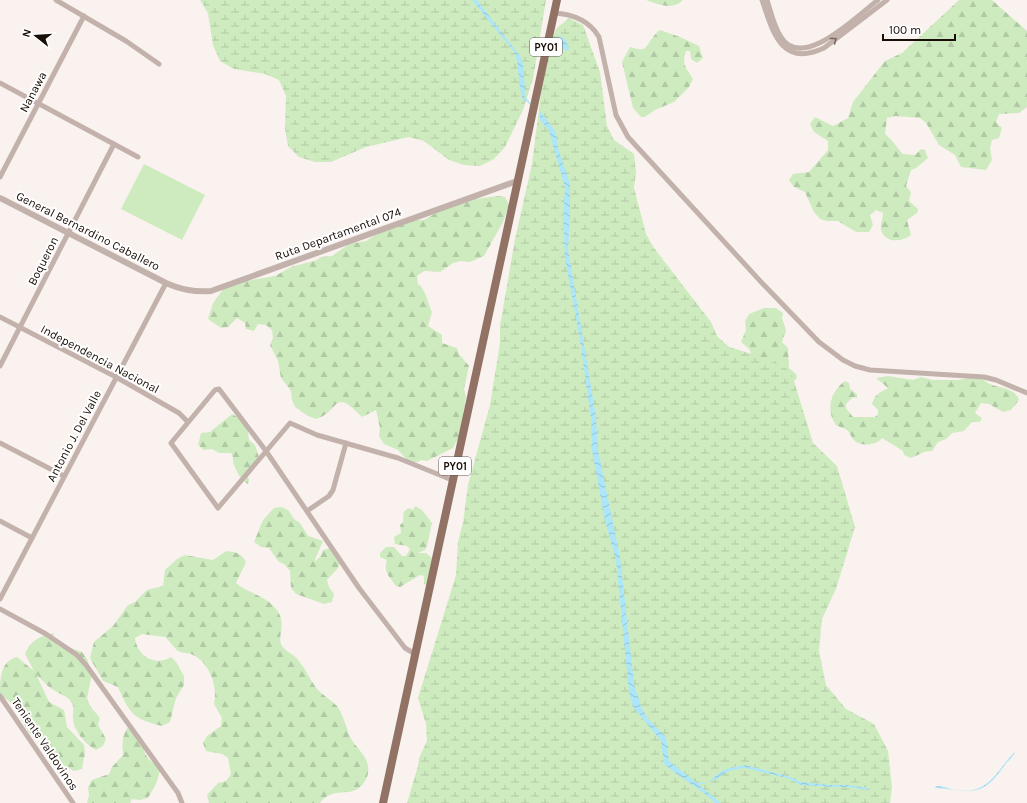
<svg xmlns="http://www.w3.org/2000/svg" width="1027" height="803" viewBox="0 0 1027 803" font-family="Karla,sans-serif">
<style>
.forest{fill:url(#forest-firs)}
.wetland{fill:url(#wetland-marsh)}
.pitch{fill:#ceebbf}
.water{fill:url(#water-waves)}
.lines{fill:none;stroke-linecap:round;stroke-linejoin:round}
.stream{stroke:#ace6f8;stroke-width:1.5}
.minor{stroke:#c3b2ab;stroke-width:5}
.tertiary{stroke:#c3b2ab;stroke-width:6}
.trunk{stroke:#917264;stroke-width:8}
.oneway{stroke:#766861}
.labels{text-anchor:middle;stroke-width:4;stroke-linejoin:round;paint-order:stroke}
.shield{fill:#fff;stroke:#5e5651;stroke-width:1}
.shield-label{font-size:11px;font-weight:bold;fill:#190d07}
.street-label{font-size:12px;fill:#190d07;stroke:#fff}
</style>
<defs>
<pattern id="forest-firs" width="22" height="20" patternUnits="userSpaceOnUse"><rect width="22" height="20" fill="#ceebbf"/><path d="M5 1l3.5 6h-7zM16 11l3.5 6h-7z" fill="#b0c8a3"/></pattern>
<pattern id="wetland-marsh" width="20" height="14" patternUnits="userSpaceOnUse"><rect width="20" height="14" fill="#ceebbf"/><path d="M1 5h8M5 5V1M11 12h8M15 12V8" fill="none" stroke="#b0c8a3"/></pattern>
<pattern id="water-waves" width="16" height="10" patternUnits="userSpaceOnUse"><rect width="16" height="10" fill="#ace6f8"/><path d="M0 5q4-4 8 0t8 0" fill="none" stroke="#93c4d3"/></pattern>
</defs>
<rect width="100%" height="100%" fill="#faf2ef"/>
<g class="forest">
<path d="M646 0H683C672 11 658 4 646 0Z"/>
<path d="M959 0H992L1027 31V107L1019 113 999 114 996 122 1002 128 999 138 992 140 990 148 992 160 986 170 961 167 955 155 939 145 926 123 920 118 895 116 887 118 885 134C893 140 896 147 903 154L915 155 921 149 925 150 928 158 916 168 911 170 906 186 911 192 909 201 918 209 917 213 907 220 911 235C902 242 884 244 881 229 880 225 883 218 883 213L876 210 870 215 873 225 869 232H856L838 221H827L820 219 814 212 805 192 794 187 789 180 793 174 809 172 828 150V141L814 132 810 124 815 117 833 126 848 118 853 102 885 61 902 53Z"/>
<path d="M660 30 680 37 699 46 703 58 697 63 691 59 690 51H686C681 66 687 68 693 79L689 87 674 102 655 110 645 117H641L633 108 622 62 630 47C634 48 640 50 643 49 647 49 653 34 660 30Z"/>
<path d="M497 196 505 197 509 205 503 222 484 256 470 262 461 261 453 263 440 272 424 271 417 276 418 284C427 291 427 302 432 312L428 326 442 335V343L457 348 459 354 469 366 464 389 466 397 463 414 465 426 453 448 427 461 421 460 418 462H409L398 450 384 444 379 436 380 428 376 410 362 417C332 386 341 411 316 419L308 416 295 407 292 400 291 391 281 378 278 361 270 345 273 338 272 330 266 325 258 324 254 331 246 329 245 323 237 318 228 327 221 328 208 319 213 303 227 284 275 276 291 267 317 260 321 257 332 256 349 244 366 241 380 232 415 220H424L446 207 475 199Z"/>
<path d="M764 308H776L783 313 782 318 786 330 782 342 788 348 789 368 796 374 797 378 794 381 752 362 750 350 741 342 746 330 745 321 749 314Z"/>
<path d="M888 376 913 380 921 377 933 380H958L979 376C983 379 987 383 992 385 1002 388 1016 389 1019 400L1011 410 1003 412 989 404 981 403 975 413 982 418 980 422H972L964 431 952 433 946 439 938 442 932 451 924 452 911 458 904 455 903 451 882 438C877 446 859 447 853 439 851 437 850 433 848 431 845 428 839 427 836 425 825 410 831 391 845 381L849 383 850 389 857 394V398L853 397 846 404V408L853 417H875L878 414V410L872 404C875 394 879 393 888 388L876 378Z"/>
<path d="M232 414 239 418 248 431 249 440 255 445 259 457 247 473 249 480 248 484C241 481 237 472 234 465 232 461 234 457 231 453H219L212 449 204 450 198 445 201 433 210 432Z"/>
<path d="M415 506 422 510 432 523 427 546 425 550 418 553H426L432 558 428 585 424 584V576L420 575 400 587 396 586C389 576 383 572 387 560L380 557V553L386 547H394L402 556H406L410 549 407 546 395 544 394 537 401 533 400 525 403 522C404 515 401 512 409 508L413 510Z"/>
<path d="M282 507 289 511 294 519 300 523 308 536 323 541 314 562 320 557 323 550 332 548 341 560 338 568 327 580 329 587 334 594 332 602 324 604 296 594 291 588 290 571 285 565 278 561 269 548 261 547 254 542 263 520 274 508Z"/>
<path d="M226 551C236 552 241 553 246 562L236 583C249 594 265 595 276 609 288 624 276 636 282 646 286 652 294 654 298 660 306 669 310 681 318 690 324 696 331 700 337 706 343 714 346 727 350 737 357 750 373 759 367 777 356 803 334 783 320 803H209L207 795 218 783 226 781 231 774 228 758 222 754 206 751 203 743 207 736 221 726 222 718 214 704C218 687 210 663 193 655 189 652 183 654 178 651 174 648 170 641 165 637L142 634 135 638C137 656 155 667 171 657L176 662 184 676V685L176 698 170 722 162 726C133 719 130 714 118 687L103 681 90 658 94 642 113 626 128 605 135 602 147 590 163 586 165 570 177 559 185 555 213 560Z"/>
<path d="M54 633 53 637 66 646 82 652 87 659 92 674 87 698 90 706 100 718 98 725 106 739 103 746 96 750C87 746 73 730 73 719 72 713 75 709 72 703 68 696 59 694 52 689 46 685 41 679 36 674L49 702 64 710 67 727 84 745 85 753 82 769 74 771 47 756 43 740 29 733 13 705 8 700 0 696C0 679 0 661 17 657L34 671 25 654C32 639 39 637 54 633Z"/>
<path d="M127 728C151 736 138 746 148 758 151 762 157 765 161 768L156 784 148 798 140 800 132 799 130 803H87L89 795 88 787 92 780 109 774 112 767 123 755C122 744 122 737 127 728Z"/>
</g>
<g class="wetland">
<path d="M200 0H546L533 79 523 110 505 147 494 159 480 166 464 165 449 160 424 141 409 137 366 147 331 162H315L299 157 288 146 285 129 286 96 279 80 265 74 234 69 220 61 213 45 208 13Z"/>
<path d="M569 18 583 25 600 72 607 126 614 140 634 154 636 172 634 188 646 234 654 248 711 322 717 336 729 347 762 357 791 371 813 443 837 466 855 527 836 589 822 619 819 651 826 685 846 709 874 724 888 751 892 788 890 803H407L418 766 419 758 427 741 426 724 418 698 456 575 458 542 463 523 468 485 490 405 500 343V326L515 239 532 164 545 62 556 29Z"/>
</g>
<path class="pitch" d="M144 164 205 195 182 240 121 209Z"/>
<g class="water">
<path d="M472 0H477L522 59C524 70 526 94 524 105L520 88 517 61 514 52Z"/>
<path d="M561 36 566 40 569 50 567 51 555 44 557 37Z"/>
<path d="M540 111 556 132 558 148 570 184V212L568 249 596 417 598 450 620 557 634 684 642 709 649 720 666 737 669 761 697 783 708 782 722 771 730 768 745 765 787 776 801 782 831 785H848L868 788 866 790 848 787H831L801 785 787 778 745 768 728 771 717 779 699 785 721 803H715C700 788 680 778 664 764L661 741 633 707 629 692 616 560 605 521 592 451 591 419 580 340 565 259 563 218 565 188 549 131 540 120Z"/>
<path d="M1015 752C1014 756 1007 762 1004 766 981 800 970 790 935 788L936 786C945 786 954 791 964 791 991 791 998 768 1015 752Z"/>
</g>
<g class="lines">
<path class="stream" d="M525 98 532 106"/>
<g class="minor">
<path d="M56 0 126 41 159 64"/>
<path d="M762 0C773 32 781 68 824 48L887 0"/>
<path d="M767 0C771 12 774 27 781 37 802 72 858 15 878 0"/>
<path d="M554 13C573 14 589 20 599 37L616 115 628 137 763 284 819 342 843 360 855 366 870 370 984 377 996 380 1027 393"/>
<path d="M0 83 138 157"/>
<path d="M0 177 84 16"/>
<path d="M0 317 116 377 179 413 188 422"/>
<path d="M0 366 114 144"/>
<path d="M0 443 64 476"/>
<path d="M307 511 329 496 333 490 346 443"/>
<path d="M0 521 32 538"/>
<path d="M0 599 166 283"/>
<path d="M0 609 46 634 77 655 86 665 178 793 182 803"/>
<path d="M415 654 405 648 359 588 266 451 219 389 215 390 171 443 218 508 290 423 317 435 398 458 452 480"/>
<path d="M0 696 73 803"/>
</g>
<path class="tertiary" d="M0 198 166 283C182 290 194 292 211 291L517 181"/>
<path class="trunk" d="M383 803 557 0"/>
</g>
<defs><path id="oneway-chevron" d="M-2-3.5L2.5 0L-2 3.5" fill="none" stroke-width="1.6" stroke-linecap="round" stroke-linejoin="round"/></defs>
<use class="oneway" href="#oneway-chevron" transform="translate(834 40) rotate(-38)"/>
<g class="labels">
<g class="shield">
<rect x="530" y="38" width="32" height="18" rx="3"/>
<rect x="439" y="457" width="32" height="18" rx="3"/>
</g>
<g class="shield-label">
<text x="546" y="51">PY01</text>
<text x="455" y="470">PY01</text>
</g>
<g class="street-label">
<text transform="translate(33 92) rotate(-62)" y="4">Nanawa</text>
<text transform="translate(88 231) rotate(27)" y="4">General Bernardino Caballero</text>
<text transform="translate(338 234) rotate(-20)" y="4">Ruta Departamental 074</text>
<text transform="translate(43 261) rotate(-63)" y="4">Boqueron</text>
<text transform="translate(100 359) rotate(28)" y="4">Independencia Nacional</text>
<text transform="translate(74 436) rotate(-62)" y="4">Antonio J. Del Valle</text>
<text transform="translate(45 744) rotate(56)" y="4">Teniente Valdovinos</text>
</g>
</g>
<g transform="translate(36 36) rotate(287)" stroke="#ffffff" stroke-width="3" paint-order="stroke">
<path d="M0-3L7 15L0 10L-7 15Z" fill="#190d07"/>
<text y="-6" font-size="11" font-weight="bold" text-anchor="middle" fill="#190d07">N</text>
</g>
<path d="M883 34v6h72v-6" fill="none" stroke="#190d07" stroke-width="2"/>
<text x="889" y="34" font-size="12" fill="#190d07" stroke="#ffffff" stroke-width="3" paint-order="stroke">100 m</text>
</svg>
